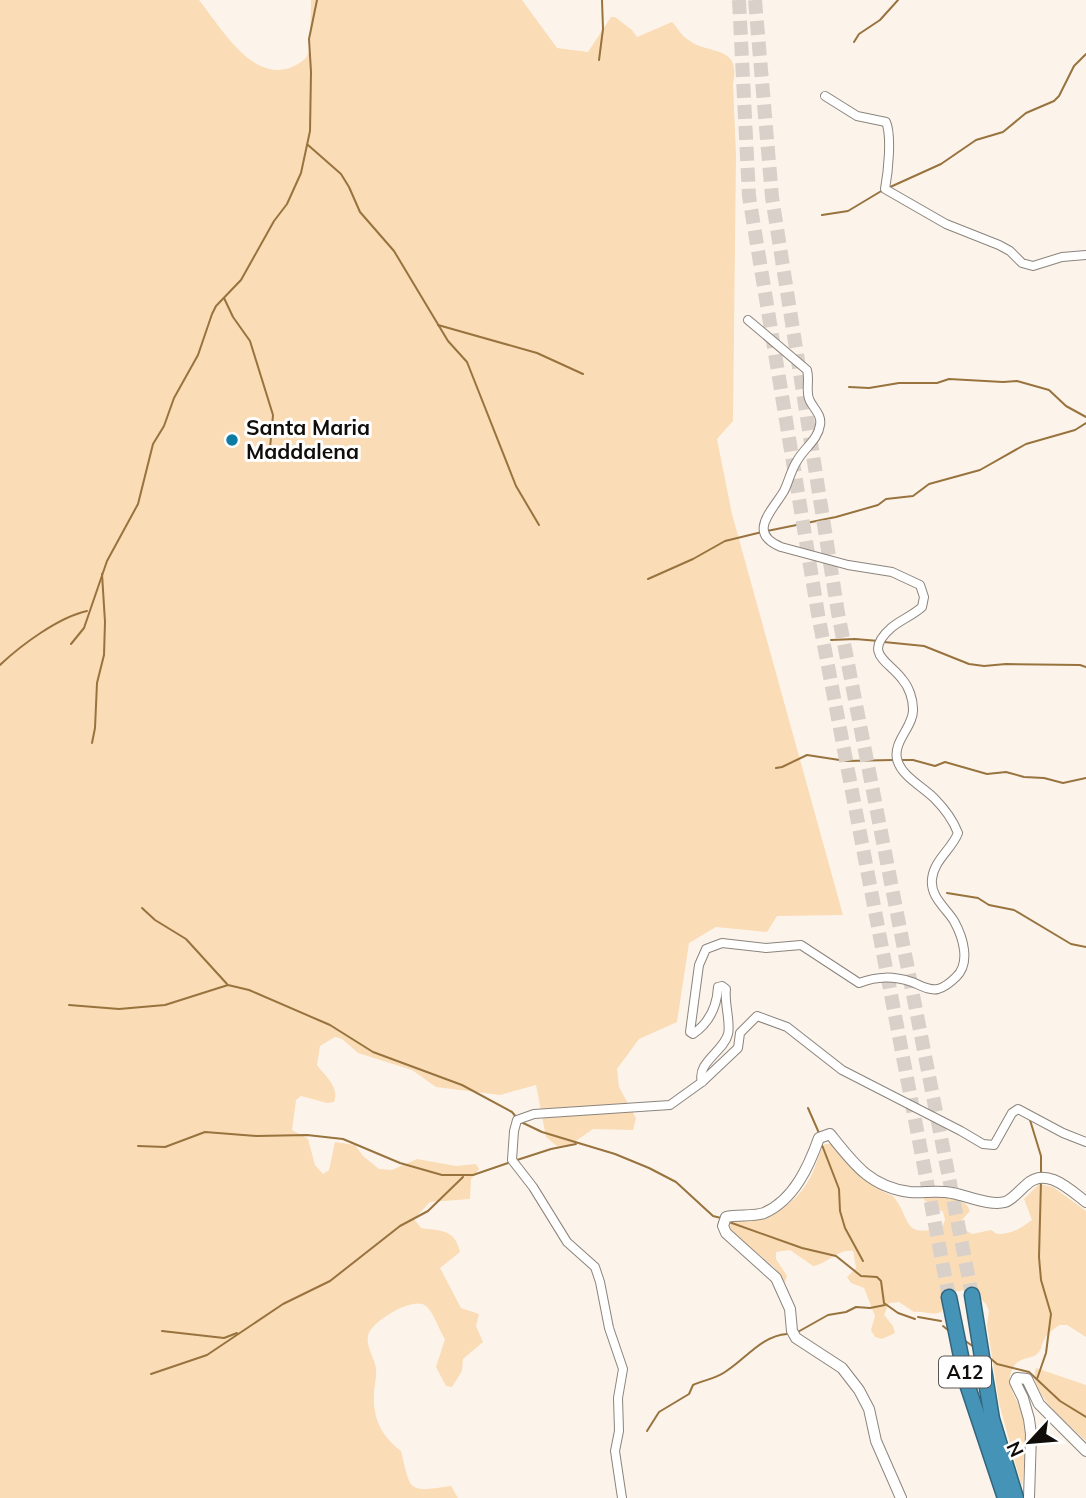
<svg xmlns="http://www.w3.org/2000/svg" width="1086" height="1498" viewBox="0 0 1086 1498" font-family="Mulish,sans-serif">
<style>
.green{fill:#fadcb6}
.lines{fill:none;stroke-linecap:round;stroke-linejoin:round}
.stream{stroke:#98733e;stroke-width:2}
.motorway-tunnel{stroke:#d9d1c9;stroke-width:14;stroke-dasharray:14 7;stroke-linecap:butt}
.minor-casing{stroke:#8b847c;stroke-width:10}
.tertiary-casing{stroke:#8b847c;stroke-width:12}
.motorway-casing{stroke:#32657b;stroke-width:17}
.minor{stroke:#fff;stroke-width:8}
.tertiary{stroke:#fff;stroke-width:10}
.motorway{stroke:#4594b8;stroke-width:14}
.poi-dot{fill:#0d7ca5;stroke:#fff;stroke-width:2.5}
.labels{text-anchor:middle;stroke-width:6;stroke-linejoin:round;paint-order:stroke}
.shield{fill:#fff;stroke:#585654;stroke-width:2}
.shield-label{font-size:19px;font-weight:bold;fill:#100d0a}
.poi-label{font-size:21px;font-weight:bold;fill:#100d0a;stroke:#fff;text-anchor:start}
</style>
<rect width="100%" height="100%" fill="#fcf4eb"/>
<g class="green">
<path d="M0 0H199C224 31 260 97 306 58L310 48 311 0H522L557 48 588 52 611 17H615L632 30 637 37 672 22C677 27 681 35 687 39 707 56 742 43 733 84L736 155 733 421 717 439 732 514 843 915 777 916 767 932 716 927 689 943 677 1022 639 1039 617 1069 619 1087 636 1118 633 1130 593 1129 570 1145 557 1146 546 1137 536 1085 500 1095 436 1087 412 1070 358 1053 342 1039 335 1037 320 1046 317 1065C325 1076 340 1087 334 1102L327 1103 301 1096 296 1100 292 1130 308 1139 315 1165 323 1174 329 1170 335 1142 355 1145 363 1156 379 1169 392 1170 417 1159 456 1166 476 1164 479 1169 471 1179 470 1199 430 1202 414 1219 421 1228C441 1231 455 1229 460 1252L440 1268 461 1308 479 1314 476 1326 483 1342 463 1359 462 1371 452 1387 446 1386 436 1367 445 1339C439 1330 434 1313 426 1306 414 1295 370 1322 368 1336 366 1347 374 1357 376 1368 377 1377 374 1386 374 1395 373 1420 382 1436 401 1451 411 1493 408 1492 451 1486L458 1498H0Z"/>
<path d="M825 1144H832C850 1164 867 1186 893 1196 912 1219 901 1239 942 1227L945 1220 943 1212 924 1200 925 1196C940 1197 964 1194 970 1211L961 1221 962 1228 972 1234 991 1230 997 1234C1012 1234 1020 1229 1032 1220L1024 1199 1039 1184 1053 1187 1086 1211V1337L1067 1325H1060C1054 1328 1047 1334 1044 1340 1041 1345 1042 1350 1037 1354 1030 1360 1021 1356 1014 1366 1002 1386 1019 1398 1023 1417 1028 1440 1024 1464 1022 1487L999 1403 987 1325 989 1311 986 1304 971 1289 953 1292 941 1312C932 1316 924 1311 914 1312L899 1302 889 1303 884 1315 893 1326 895 1333 882 1339 875 1337 871 1330 875 1316 864 1288 851 1283 847 1277 856 1268 853 1251C837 1249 828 1264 813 1266L790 1250 776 1252V1259L787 1276 785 1283 774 1267 733 1233 730 1227 731 1221 735 1219C771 1218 795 1208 812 1174 817 1164 818 1154 825 1144Z"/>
<path d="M1036 1368 1086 1385V1441C1069 1424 1027 1393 1036 1368Z"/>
</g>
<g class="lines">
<g class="stream">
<path d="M854 42 859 34 880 20 898 0"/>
<path d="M599 60 603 29 602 0"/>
<path d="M308 145 341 174 349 187 360 212 394 251 448 341 467 362 516 486 539 525"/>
<path d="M888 188 941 164 976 140 1003 132 1026 113 1054 101 1059 96 1074 66 1086 54"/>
<path d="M822 215 848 211 883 190"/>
<path d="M224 298 233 317 250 341 273 415 269 459"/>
<path d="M438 325 537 353 583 374"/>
<path d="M849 387 869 388 899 383H937L949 379 1003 382 1017 381 1049 390 1066 406 1086 417"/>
<path d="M767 531 836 517 878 505 886 499 913 496 929 484 980 470 1026 444 1075 430 1086 423"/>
<path d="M648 579 693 559 725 541 762 532"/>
<path d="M831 640 855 639 879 641"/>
<path d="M884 642 924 646 969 664 984 666 1006 664 1080 665 1086 667"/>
<path d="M71 644 84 628 107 561 138 504 153 444 164 426 174 398 198 355 212 314 216 306 241 280 274 221 287 204 301 173 310 131 311 72 309 39 317 0"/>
<path d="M0 665C21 645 59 617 87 611"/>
<path d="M92 743 95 728 97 683 104 655 105 622 102 574"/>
<path d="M902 760H913L935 766 945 762 987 774 1006 772 1024 777 1044 778 1063 783 1086 778"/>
<path d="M776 768 782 767 807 755 846 761 893 760"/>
<path d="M947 893 978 898 989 905 1014 910 1071 944 1086 947"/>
<path d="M142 908 155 920 186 939 227 984"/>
<path d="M69 1005 119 1009 165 1005 228 985 249 990 330 1025 373 1052 462 1085 512 1112 517 1118"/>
<path d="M808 1108 819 1133"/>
<path d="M1030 1120 1041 1156V1175"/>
<path d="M521 1122 542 1132 615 1154 649 1168 676 1182 713 1216 721 1218"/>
<path d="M822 1145 839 1189 840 1211 845 1228 863 1261"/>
<path d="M138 1146 165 1147 205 1132 257 1136 307 1135 343 1139 400 1163 442 1175H473L508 1163"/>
<path d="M517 1160 551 1149 576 1144"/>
<path d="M729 1222 802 1248 836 1256 861 1276 877 1277 881 1281 884 1303 898 1313 915 1319"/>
<path d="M918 1317 941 1321"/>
<path d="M943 1326 948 1330"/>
<path d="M162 1331 224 1338 237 1333"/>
<path d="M796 1333 828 1315 846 1312 856 1307 870 1308 885 1305"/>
<path d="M964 1340 974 1347"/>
<path d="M990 1358 997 1364 1029 1372 1060 1401 1086 1417"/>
<path d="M151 1374 207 1355 283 1304 330 1281 400 1226 428 1211 463 1177"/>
<path d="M1037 1379 1046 1353 1051 1314 1041 1280 1039 1257 1041 1181"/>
<path d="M647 1431 659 1412 689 1394 693 1385C704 1380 715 1379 725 1372 746 1359 761 1336 787 1334"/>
</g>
<g class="motorway-tunnel">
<path d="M739 0 749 196 818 614 949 1297"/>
<path d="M755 0 772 197 838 613 972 1295"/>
</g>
<g class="minor-casing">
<g id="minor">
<path d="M825 96 857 116 886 122C892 136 888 173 885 189L946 224 999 245 1010 251 1022 263 1033 266 1062 257 1086 255"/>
<path d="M702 1082C696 1063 724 1051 728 1034 731 1023 724 1003 726 989L722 986 718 987C717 1006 709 1023 693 1034L690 1032 699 965 706 949 722 943 766 948 801 945 859 983C878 976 893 976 912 982 920 985 929 991 938 989 945 987 951 982 956 977 971 963 963 937 954 921 946 908 930 897 932 879 934 860 952 849 958 833 953 820 943 807 934 798 922 786 901 776 897 759 893 741 914 726 913 709 913 699 909 687 902 679 889 661 862 654 891 628 900 620 912 616 922 607L924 597 920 585 892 572 848 565 781 547C746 533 773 510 784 491 789 481 791 470 797 461 804 448 818 440 820 425 822 415 814 409 810 401 805 392 810 381 807 370L748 320"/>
<path d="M622 1498 615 1451 619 1431 618 1398 623 1369 609 1328 600 1282 595 1267 567 1242 533 1187 512 1160 514 1131 517 1120 534 1114 670 1105 702 1082 738 1048 740 1033 757 1016 787 1027 842 1070 961 1131 983 1144 994 1145 1012 1113 1018 1109 1063 1133 1086 1142"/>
</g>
</g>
<g class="tertiary-casing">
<g id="tertiary">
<path d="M901 1498 876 1441 869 1409 859 1390 842 1368 796 1338 792 1331 790 1309 776 1278 726 1233 723 1226 726 1217C737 1214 754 1217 764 1213 794 1200 809 1166 819 1138L830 1134C853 1163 870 1187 910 1192 924 1193 938 1190 952 1193 968 1196 990 1206 1005 1202 1012 1200 1020 1190 1026 1185 1046 1166 1069 1189 1086 1202"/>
<path d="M1029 1498 1031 1434 1029 1419 1023 1398 1015 1382 1017 1378 1027 1379 1039 1404 1086 1451"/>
</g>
</g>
<g class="motorway-casing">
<g id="motorway">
<path d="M972 1295 992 1419 1016 1498"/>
<path d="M949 1297 966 1381 1005 1498"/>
</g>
</g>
<use href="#minor" class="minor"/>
<use href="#tertiary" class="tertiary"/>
<use href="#motorway" class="motorway"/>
</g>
<circle class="poi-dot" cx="232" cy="440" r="7"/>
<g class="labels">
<rect class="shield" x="939" y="1356.5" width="52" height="31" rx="5"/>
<g class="shield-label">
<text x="965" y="1379">A12</text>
</g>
<g class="poi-label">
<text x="246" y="435">Santa Maria<tspan x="246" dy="24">Maddalena</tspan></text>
</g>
</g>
<g transform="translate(1030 1442) rotate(244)" stroke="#ffffff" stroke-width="5" paint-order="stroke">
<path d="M0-5L12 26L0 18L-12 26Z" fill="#100d0a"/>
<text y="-10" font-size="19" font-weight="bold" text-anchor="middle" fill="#100d0a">N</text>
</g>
</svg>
